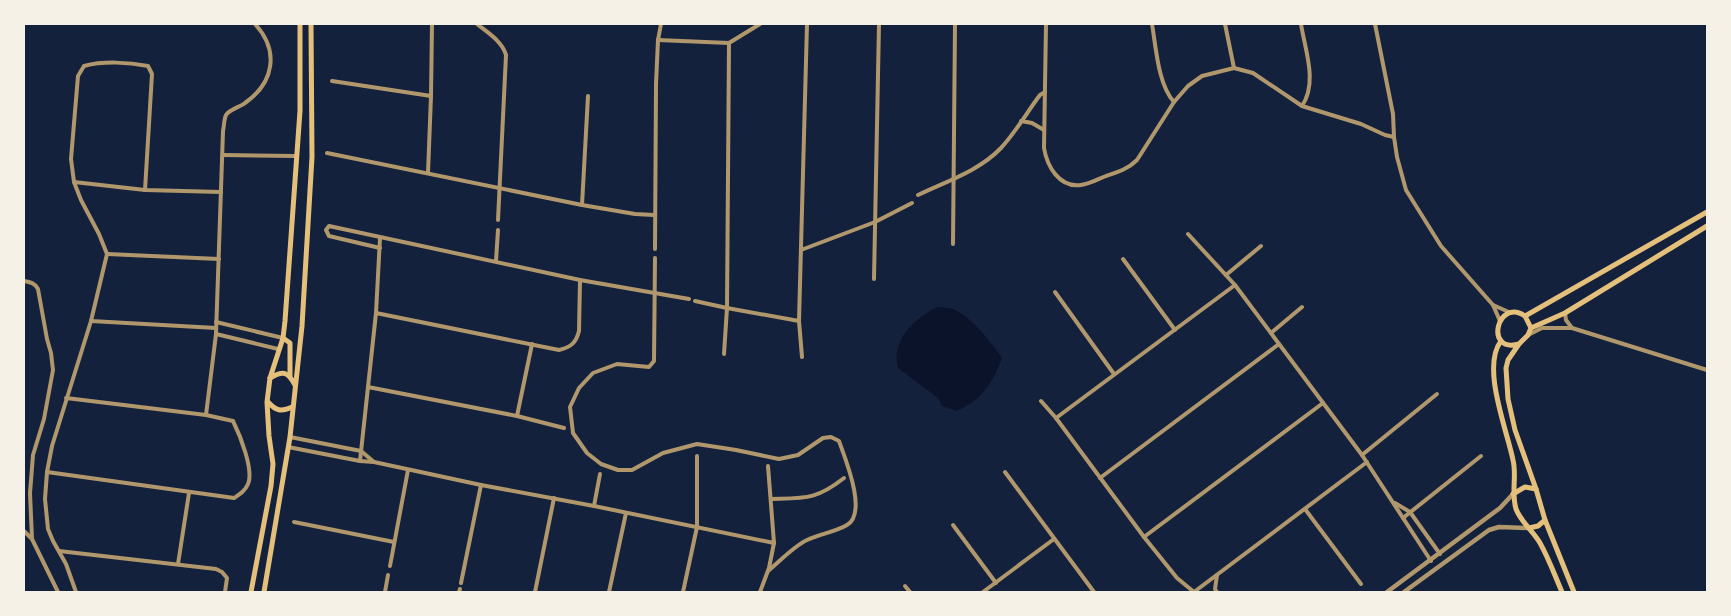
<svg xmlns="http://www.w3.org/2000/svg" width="1731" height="616" viewBox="0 0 1731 616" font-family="'Titillium Web',sans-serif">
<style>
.water{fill:#0b132b}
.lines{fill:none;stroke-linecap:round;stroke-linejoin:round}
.minor{stroke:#b1986c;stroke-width:4}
.tertiary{stroke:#b1986c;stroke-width:4.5}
.secondary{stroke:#e5c07b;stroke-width:5}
</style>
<rect width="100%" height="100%" fill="#14213d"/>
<path class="water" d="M937 307C942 308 949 307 953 309 971 316 992 343 1002 358 993 383 981 401 956 411L942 406 938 398 898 368C891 338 914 320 937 307Z"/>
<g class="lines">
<g class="minor">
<path d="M477 24C488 33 502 41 506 55L498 220"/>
<path d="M1046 24 1044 148C1047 166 1059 188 1081 185 1090 184 1098 179 1106 176 1118 172 1128 169 1137 160L1174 102 1188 86 1202 76 1234 68 1253 73 1302 106 1361 124 1385 135 1394 137"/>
<path d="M1152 24C1156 47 1158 85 1174 102"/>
<path d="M1225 24 1234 68"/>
<path d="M1301 24C1305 50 1318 82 1302 106"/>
<path d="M1375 24 1393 114 1394 137 1397 157 1406 190 1441 246 1493 305 1500 321"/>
<path d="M658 40 729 43 760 24"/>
<path d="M332 81 431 96"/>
<path d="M1021 121 1032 123 1044 130"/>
<path d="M327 153 582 205 635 214 654 215"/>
<path d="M223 155 295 156"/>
<path d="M428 173 431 96 432 24"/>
<path d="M74 182 145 190 221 192"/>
<path d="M918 195C947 181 979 171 1001 148 1016 132 1027 112 1040 95L1045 92"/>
<path d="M582 205 588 96"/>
<path d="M1188 234 1235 285 1362 455 1431 561"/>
<path d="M953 244 955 24"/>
<path d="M380 248 329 236 326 230 329 226 580 280 689 299"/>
<path d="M655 249 656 84 658 40 661 24"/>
<path d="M801 250 875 222 912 203"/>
<path d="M107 254 219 259"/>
<path d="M655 258 654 361 649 367 617 364 593 373 579 388 570 407 573 433 587 453 601 464 618 470H632L663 453 697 444 736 450 779 459 798 455 823 438 831 437 839 441C845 458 868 513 847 525 835 532 820 534 807 540 794 546 779 562 768 571"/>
<path d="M1123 259 1175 330"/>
<path d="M496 261 498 230"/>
<path d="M1226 275 1261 246"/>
<path d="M874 279 879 24"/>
<path d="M24 281C30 282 35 283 38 289L47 339 51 353 53 370 44 419 33 455 30 493 32 539"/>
<path d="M1055 292 1114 374"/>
<path d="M695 301 727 308 799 321"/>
<path d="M1493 305 1511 313"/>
<path d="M376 313 559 350C571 347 576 343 579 331L580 280"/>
<path d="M1565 313 1566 320 1572 328"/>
<path d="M91 321 216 328"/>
<path d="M216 322 283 338"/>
<path d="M1271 333 1302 307"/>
<path d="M216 334 278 349"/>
<path d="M1528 335 1542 328H1572L1707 370"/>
<path d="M724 354 727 308 729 43"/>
<path d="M802 357 799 321 807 24"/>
<path d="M368 387 517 416 564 428"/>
<path d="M1041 401 1056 418 1144 537 1177 578 1194 592"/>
<path d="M206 415 216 334 223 131C224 127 224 119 226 115 230 109 240 107 245 103 275 82 279 50 255 24"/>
<path d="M517 416 532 344"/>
<path d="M1056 418 1235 285"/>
<path d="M290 437 361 451 374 462"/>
<path d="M288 447 360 461 374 462 481 485 594 506 774 543"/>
<path d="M1362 455 1437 394"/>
<path d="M360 461 376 313 380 238"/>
<path d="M47 472 234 498C240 494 245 491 248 484 254 470 240 435 233 421L206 415 66 398"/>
<path d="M1005 472 1094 592"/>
<path d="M1100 478 1279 344"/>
<path d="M771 499C805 498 816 500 844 478"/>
<path d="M1395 503 1410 512 1440 554"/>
<path d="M594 506 600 474"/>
<path d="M1305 509 1361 584"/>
<path d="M1403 518 1481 456"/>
<path d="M294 522 394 542"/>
<path d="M953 525 996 583"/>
<path d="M24 531 32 539 58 592"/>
<path d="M1144 537 1323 403"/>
<path d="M59 551 216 569 222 572 227 578 225 592"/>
<path d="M178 564 189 493"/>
<path d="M390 566 408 470"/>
<path d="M461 583 481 485"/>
<path d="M905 586 910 592"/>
<path d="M76 592 66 564 53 541 48 529 45 499 47 472 52 446 91 321 107 254 99 234 81 200 74 182 71 159 78 76 84 66C103 61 128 62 148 66L152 74 145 190"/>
<path d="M385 592 388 575"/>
<path d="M459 592 460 589"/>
<path d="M535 592 554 498"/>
<path d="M609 592 626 513"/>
<path d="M683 592 697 527V456"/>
<path d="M760 592 769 568 774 543 768 466"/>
<path d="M983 592 1054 539"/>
<path d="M1194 592 1367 462"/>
<path d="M1217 592 1215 589 1217 575"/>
</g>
<g class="tertiary">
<path d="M1387 592 1500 508 1513 494"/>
<path d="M1404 592 1489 530 1499 527 1529 528"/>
</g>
<g class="secondary">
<path d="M1525 316 1707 212"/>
<path d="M1531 328 1565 313 1707 226"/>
<path d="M283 338 290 343V376"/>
<path d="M1501 341C1481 367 1507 430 1513 460 1517 476 1511 492 1516 509 1521 522 1533 531 1540 543 1549 559 1555 576 1562 592"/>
<path d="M1519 344C1484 354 1497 297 1525 316L1531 328 1528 335 1519 344 1508 360 1506 368 1508 399 1515 430 1536 489 1545 520 1574 592"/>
<path d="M270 378C284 370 288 372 295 385"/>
<path d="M268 402C276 411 281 412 292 407"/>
<path d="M1513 494 1525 487 1536 489"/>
<path d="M1529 528 1538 526 1545 520"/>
<path d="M251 592 271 486 273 464 269 436 267 402 270 378 283 338 285 321 300 111V24"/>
<path d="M264 592 290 437 302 326 312 157 311 24"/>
</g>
</g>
<rect width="1731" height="616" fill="none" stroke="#f6f1e7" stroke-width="50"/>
</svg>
